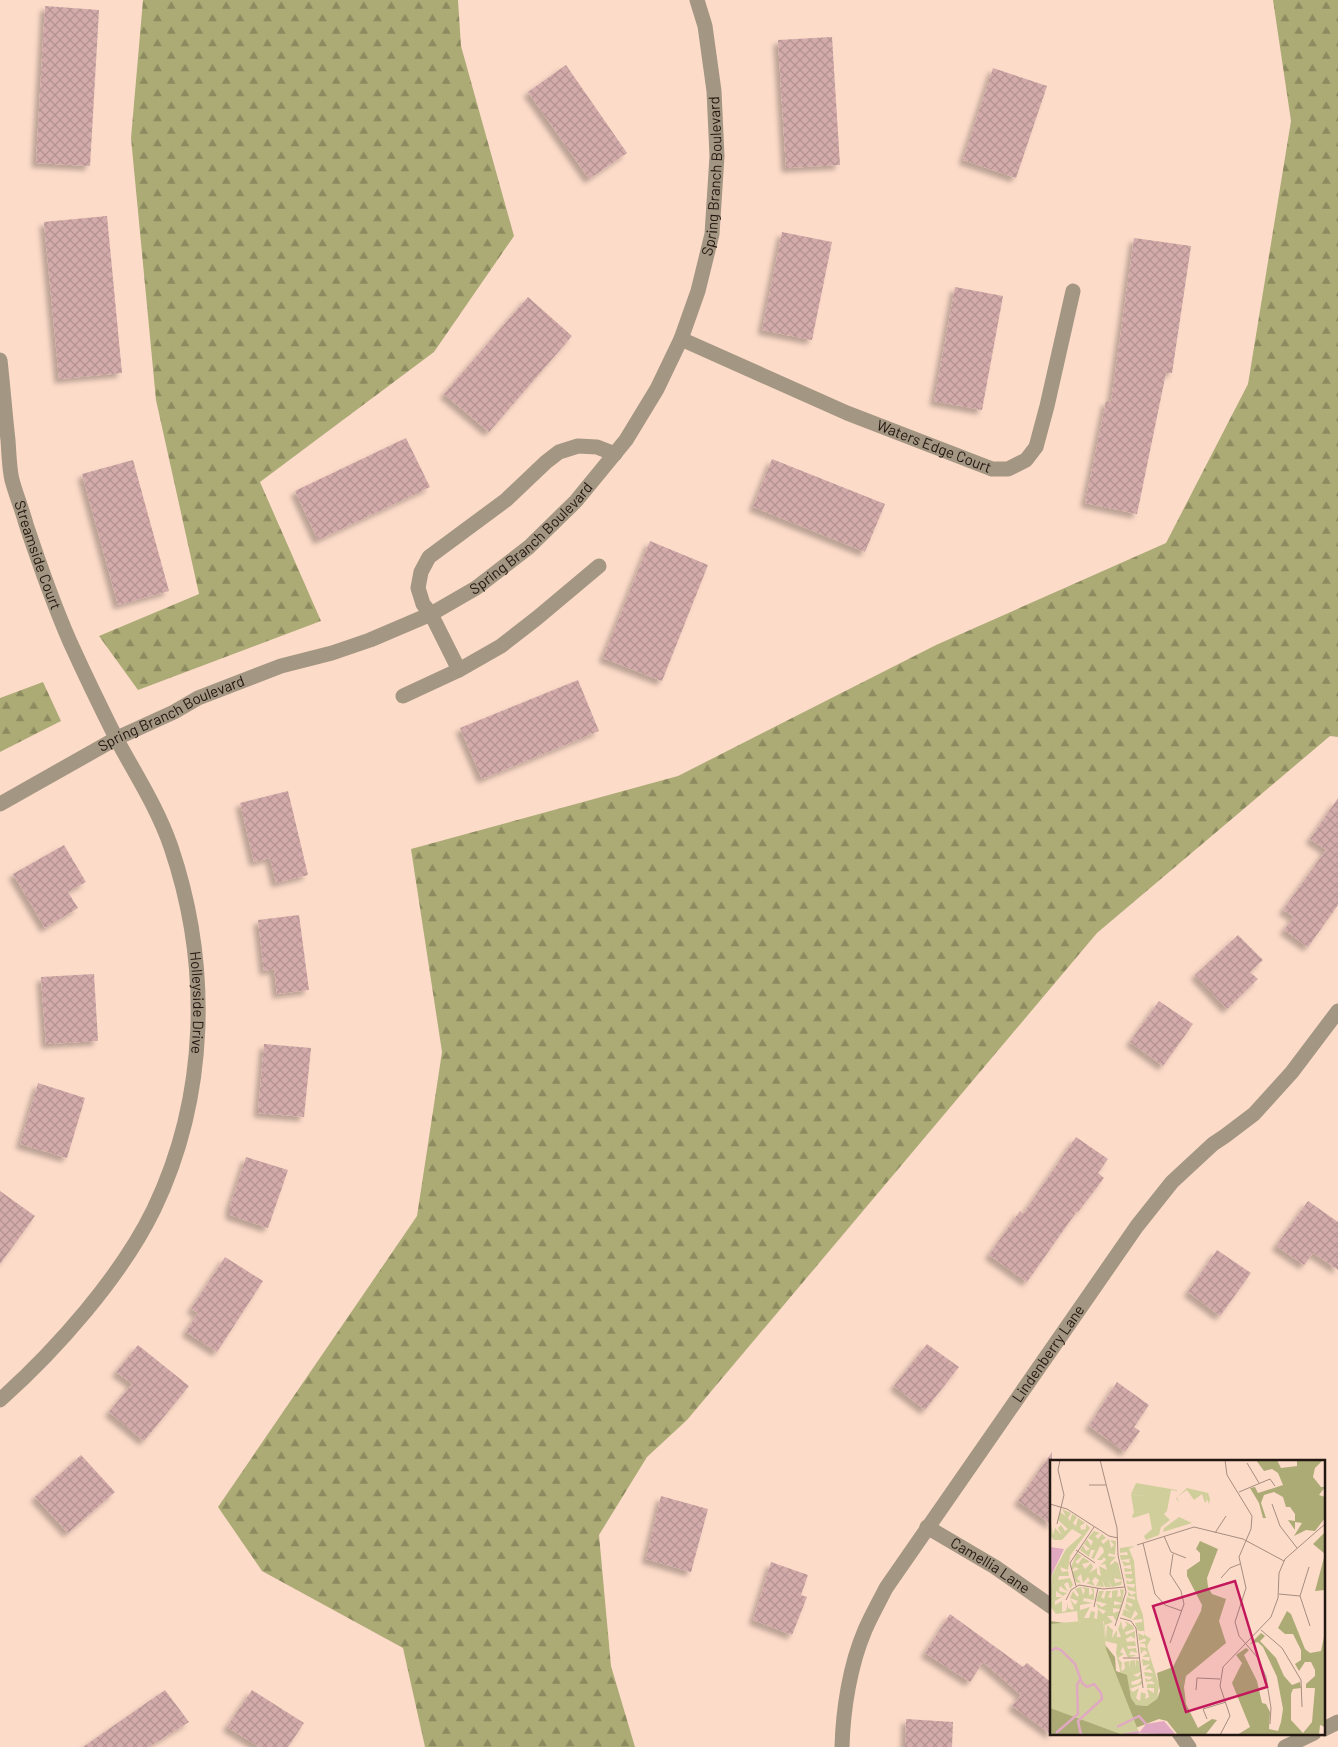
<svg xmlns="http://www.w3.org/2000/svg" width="1338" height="1747" viewBox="0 0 1338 1747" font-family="Barlow,sans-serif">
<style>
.forest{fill:url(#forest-firs)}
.building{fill:url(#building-cross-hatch);filter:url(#shadow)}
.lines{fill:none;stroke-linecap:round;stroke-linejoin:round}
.minor{stroke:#a39682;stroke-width:15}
.labels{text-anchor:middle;stroke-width:4.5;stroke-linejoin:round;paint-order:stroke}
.street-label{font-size:15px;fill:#231711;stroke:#fff}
.inset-river{fill:none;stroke:#e0a9c1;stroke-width:2.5}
.inset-road{fill:none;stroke:#a68d7f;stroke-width:1}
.view{fill:#c2185b;fill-opacity:0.15;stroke:#c2185b;stroke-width:2.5}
.inset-edge{fill:none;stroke:#231711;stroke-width:2.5}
</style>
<defs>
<pattern id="forest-firs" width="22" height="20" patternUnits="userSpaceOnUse" patternTransform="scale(1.25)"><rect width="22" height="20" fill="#acab76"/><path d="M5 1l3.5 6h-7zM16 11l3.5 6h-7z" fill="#8c8a5f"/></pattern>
<pattern id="building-cross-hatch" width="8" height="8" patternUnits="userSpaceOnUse" patternTransform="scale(1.25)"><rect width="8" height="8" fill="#d2abaa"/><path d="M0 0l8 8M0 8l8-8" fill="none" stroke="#b49291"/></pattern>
<filter id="shadow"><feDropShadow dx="-4.5" dy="4.5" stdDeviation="2.5" flood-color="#0004"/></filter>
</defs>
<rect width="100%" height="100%" fill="#fddbc9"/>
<g class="forest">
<path d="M143 0H458L461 46 514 236 434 352 260 482 321 621 138 690 99 636 199 594 156 400 131 138Z"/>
<path d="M1273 0H1338V737L1330 736 1097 933 687 1420 647 1457 599 1535 611 1666 635 1747H425L403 1648 262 1571 218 1507 417 1216 442 1052 411 849 678 776 936 645 1166 543 1248 384 1291 121Z"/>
<path d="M43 682 61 721 0 752V698Z"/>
</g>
<g class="building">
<path d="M45 6 99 10 90 166 36 163Z"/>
<path d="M832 37 840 165 786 168 778 40Z"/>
<path d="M566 65 627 153 589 179 528 92Z"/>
<path d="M993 68 1047 86 1016 178 963 160Z"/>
<path d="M107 216 122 373 59 379 44 222Z"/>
<path d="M782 232 832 242 812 340 762 330Z"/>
<path d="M1134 238 1191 246 1172 373H1166L1137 514 1085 503 1106 401 1111 402Z"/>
<path d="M955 287 1003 296 982 410 934 401Z"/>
<path d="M528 297 572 336 489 432 444 394Z"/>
<path d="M406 438 430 487 318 540 295 491Z"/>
<path d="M772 459 885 504 865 552 753 507Z"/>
<path d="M133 460 169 591 118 605 82 474Z"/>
<path d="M650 541 708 565 662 681 603 658Z"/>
<path d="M578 680 599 731 482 779 460 728Z"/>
<path d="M288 791 308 875 276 883 270 858 254 862 240 803Z"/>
<path d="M1338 798V905L1308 947 1284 930 1294 917 1283 910 1326 850 1310 839Z"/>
<path d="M64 845 86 882 68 892 78 908 45 928 13 874Z"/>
<path d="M299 915 309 990 277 994 274 969 264 971 258 920Z"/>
<path d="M1238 935 1263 960 1250 972 1258 979 1227 1009 1195 975Z"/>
<path d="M94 974 98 1041 46 1044 41 977Z"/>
<path d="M1159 1001 1193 1024 1163 1066 1130 1042Z"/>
<path d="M264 1044 311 1048 304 1117 258 1113Z"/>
<path d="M38 1083 85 1098 67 1158 20 1144Z"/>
<path d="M1076 1137 1108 1159 1098 1173 1104 1178 1078 1212 1077 1211 1027 1282 989 1255 1020 1211 1023 1214Z"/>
<path d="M246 1157 288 1170 268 1228 230 1215V1206Z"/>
<path d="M0 1191 35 1216 0 1264Z"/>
<path d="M1308 1201 1338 1222V1270L1313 1253 1304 1265 1276 1246Z"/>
<path d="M1217 1250 1251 1273 1220 1316 1188 1292Z"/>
<path d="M225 1257 263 1281 217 1352 186 1332 198 1313 191 1309Z"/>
<path d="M927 1344 959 1367 925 1410 894 1386Z"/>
<path d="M138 1345 189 1386 144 1441 109 1412 132 1384 116 1372Z"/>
<path d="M1117 1382 1149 1405 1134 1427 1140 1431 1125 1452 1089 1426Z"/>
<path d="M1052 1452V1525L1018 1501Z"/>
<path d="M81 1455 115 1492 68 1533 35 1497Z"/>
<path d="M661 1496 708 1509 691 1572 646 1559Z"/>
<path d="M771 1562 808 1575 801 1595 807 1597 792 1635 753 1620Z"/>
<path d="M950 1614 1023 1667 1027 1663 1052 1683V1735L1012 1706 1021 1695 983 1662 970 1682 925 1653Z"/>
<path d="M165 1690 189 1722 149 1747H83Z"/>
<path d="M252 1690 304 1723 288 1747H259L227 1727Z"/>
<path d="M906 1719 953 1722 952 1747H905Z"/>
</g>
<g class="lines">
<g class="minor">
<path id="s1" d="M681 339 847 413 992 469H1008L1026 460 1036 447 1047 406 1073 291"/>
<path id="s2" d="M0 360C3 387 5 414 8 440 9 453 9 467 12 480 16 495 22 509 26 524 39 563 53 603 70 642 85 675 101 708 117 740 136 775 158 809 171 847 211 965 208 1096 154 1209 121 1277 56 1350 0 1400"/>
<path d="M459 670 501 646 537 618 599 566"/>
<path d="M403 696 459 670 431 614 423 604 418 588 421 572 429 557 506 500 546 462 559 452 578 446 597 447 615 454"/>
<path id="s3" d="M0 804 117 738 174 712 198 698 281 666 332 653 370 640 431 614 476 588 529 547 576 501 626 440 657 389 681 339 698 291 712 234 717 156 714 91 705 26 697 0"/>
<path id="s4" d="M927 1527 995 1567 1052 1607"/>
<path d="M1324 1729 1338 1722"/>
<path d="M1179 1733 1189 1747"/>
<path id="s5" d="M842 1747C843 1709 850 1665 865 1630 871 1616 879 1602 886 1588L1137 1226 1172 1182 1213 1144 1225 1136 1254 1114 1292 1072 1338 1011"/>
<path d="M1285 1747 1314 1733"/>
</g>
</g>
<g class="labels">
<g class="street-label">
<text dy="5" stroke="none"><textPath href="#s3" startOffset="1019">Spring Branch Boulevard</textPath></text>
<text dy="5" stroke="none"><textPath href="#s1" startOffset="275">Waters Edge Court</textPath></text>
<text dy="5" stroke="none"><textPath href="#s3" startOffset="599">Spring Branch Boulevard</textPath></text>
<text dy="5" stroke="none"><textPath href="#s2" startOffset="200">Streamside Court</textPath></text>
<text dy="5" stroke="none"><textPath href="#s3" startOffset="194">Spring Branch Boulevard</textPath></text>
<text dy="5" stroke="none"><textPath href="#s2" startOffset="680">Holleyside Drive</textPath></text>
<text dy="5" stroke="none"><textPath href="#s5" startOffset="452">Lindenberry Lane</textPath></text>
<text dy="5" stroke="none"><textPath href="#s4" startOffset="74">Camellia Lane</textPath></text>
</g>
</g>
<g transform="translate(1050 1460)">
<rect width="275" height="275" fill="#fddbc9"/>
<path d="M86 23 127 30 126 36 127 31 121 30 117 51 114 54 120 60 111 67 109 75 96 80 94 76 102 69 99 53 83 58 82 56 94 36 81 34ZM137 28 158 33 160 39 159 44 155 34 157 40 155 43 152 34 144 40 137 30 127 37 129 43 126 38ZM12 49 21 53 18 58 20 61 22 54 27 57 23 63 26 66 28 58 35 63 30 66 31 70 36 69V64L40 68 20 96 18 110 10 107 12 112 18 111 19 116H9L8 120 20 118 23 125 20 129 18 122 14 124 18 132 10 126 9 131 17 133 13 136 6 131V137H12L5 141V145L12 141V152L16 151 18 143V148L22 150 24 149 20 139 25 145 28 141 20 138 23 131 27 137 29 135 25 129 31 127 33 135 35 130 32 127 39 128V136L43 133 41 128 44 129V140L34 138 33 141 43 143 30 145V150L40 147 34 158H39L41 151 45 152 44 158 47 159 48 149 53 154 56 151 48 148 46 143 52 147 57 144 46 141 49 131H54L51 137 54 139 56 131H61L58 137 62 138V131L68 130 67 137 71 136 70 129 74 130 72 143 64 141V145L72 144 70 149 63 148V153L70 151 66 161 63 156H57L63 162 55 165 56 180 57 165 63 170 62 178 67 170V177H71L68 169 71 161 73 170 77 165 75 161 83 166 84 169 75 172 76 175 85 171V179L81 176 76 179 77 182 85 181 86 186H77L78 189 86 188 87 193 81 191 79 195H87L78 198 73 187 70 192 74 194 68 198 72 203 71 211 75 209 74 202 79 201V209L80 201 85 200 86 208V200L89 201 91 212 83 215 88 217 91 213 92 218 81 222 82 225 88 224 92 220V224L80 229 83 232 89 228 86 238 90 241 91 232 96 234 95 239 99 237 97 229 104 233V228H97V224H105L102 221 96 222 95 218 99 220 103 217 95 216 94 212 103 213 100 209 94 210 100 204 93 206 92 199 99 201 100 197H92L98 193 94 190 91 194 90 187 96 188 95 184 89 183 96 181 95 178 89 181 88 173 94 176 95 171H88L85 163 92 162V159L82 160 88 154 85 150 81 159 72 155 74 149 81 153 75 148 76 143 81 147 83 144 76 142 77 137 85 140V137L78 136V132L82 135 87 132 78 130 77 126 84 128 85 124H77L76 120 80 122 84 119 76 118 75 114H82V111L75 112 74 108 81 109V105L74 106 72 101 79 103 80 99 71 100 70 95H78L77 92 70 93V88L85 86 79 89 84 101 87 139 93 155 95 175 101 179 97 186 109 225 107 239 97 246 86 245 81 238 77 216 71 215 66 193 67 184 55 181 54 161H28L27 151 6 154 0 146 2 115 16 89 32 75 22 69 12 80H4L0 76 1 64 3 75 5 68 12 75 8 68 11 65 15 71 18 69 8 60 10 52 16 56ZM129 57 142 63 113 72 114 68ZM44 71 50 73 45 76 48 79 52 74 56 78 51 81 53 84 59 79 61 88 64 85 60 80 66 81 65 95 59 93 58 96 66 97 60 103 61 105 65 101 68 103 72 120 64 118 65 123 72 121 71 125 62 127 58 120 61 127H55L52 119 54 127 46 126 49 120 45 117 42 121 45 126 36 123 40 121 38 117 33 123 31 114 27 118 31 123 26 122 22 112 29 109 25 107 22 111 21 107 27 93 32 96 25 102 28 104 33 97 40 102 32 104 35 109 41 103 43 107 39 113 47 108V114L51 116 49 106 57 110 55 104 50 105 56 100 54 97 52 100H47L54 92 53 88 50 86 44 99 41 98 45 90H41L39 97 30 90 33 85 36 91 40 89 34 84 37 79 41 86 43 81 38 78Z" fill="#d0cf9b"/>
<path d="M206 0H227L231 8 247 6V0H273L265 8 263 17 271 27H275L269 35 275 37V58L265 71 256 70 244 76 252 63 245 62V70L238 60 245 61V54L240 47H236L233 37 224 32 214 35 211 43 216 58H213L209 43 200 28 205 27 208 33 233 25 228 13 222 9 214 11ZM275 72V130L265 131 275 94 263 84ZM150 81 168 89 157 118 158 127 162 134 176 139 169 161 176 183 136 216 134 227 136 244 148 268 162 259 167 260 156 274 128 275 117 261 109 259 83 269V275H0V161L23 164 52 181 65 197 66 211 77 215 81 238 86 245 97 246 107 239 110 231 107 213 123 207 151 151 152 145 137 116V110L150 101V93L146 89ZM237 151 241 154 255 189 260 193 271 191 275 172V267L270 265 269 275H187L200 267 182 223 192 203 186 195 196 188 199 190 194 195 207 221 212 243 216 244 220 252 219 269 228 271 231 262 233 249 227 217 213 187 208 182 200 184 211 173 215 176 210 181 226 198 234 216 242 225 250 222 251 228 243 229 241 234V260L253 273 262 262 265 228H256V224L265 216V210L261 202H255L249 211 245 204 251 200V190L243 174H235L228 168Z" fill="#acab76"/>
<path d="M53 159 56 189 90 275H73L0 248V164Z" fill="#d0cf9b"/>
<path d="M81 34 94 36 103 50 84 53Z" fill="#d0cf9b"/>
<path d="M0 87 14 89 1 116 0 129ZM114 261 126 275 89 273 96 264Z" fill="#e0a9c1"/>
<path class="inset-river" d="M0 191 6 188 11 190 25 204 32 223 37 227 44 224 51 233 52 239 28 261 31 275M67 267 89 256 96 264M6 273 28 254 27 225 31 218M73 275 89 272"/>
<path class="inset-road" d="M50 0 67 68 68 95 76 132 65 166M175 0 177 15 202 56 201 69 189 97 196 128 185 162 189 176 208 198 216 217 221 248 220 264M197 3 209 23M39 25H56M189 32 220 19 225 26M0 44 17 49 59 76 68 78M222 44 230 66 247 88M7 64 14 35 8 10 10 0M165 73 176 56M114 76 121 92 136 98M93 83 105 134 115 145 132 151M87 85 144 67 193 79 234 101M26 90 45 103M259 107 250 136 260 166M171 118 180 108 190 104M26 126 20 103 44 67M229 134 250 136M16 140 21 130 29 125 53 129 75 127M44 147 48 128M70 158 81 161 86 168 93 228M211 170 232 188 251 220 252 247M120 183 134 144 131 131 120 114 123 94M73 198H90M146 230 147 218 170 219M157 259 153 249 176 242M170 275 180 256 170 226 173 207 221 157 228 138 229 113 235 99 275 64"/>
<path class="view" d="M185 121 217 227 136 252 103 146Z"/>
<rect width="275" height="275" class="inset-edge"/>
</g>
</svg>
